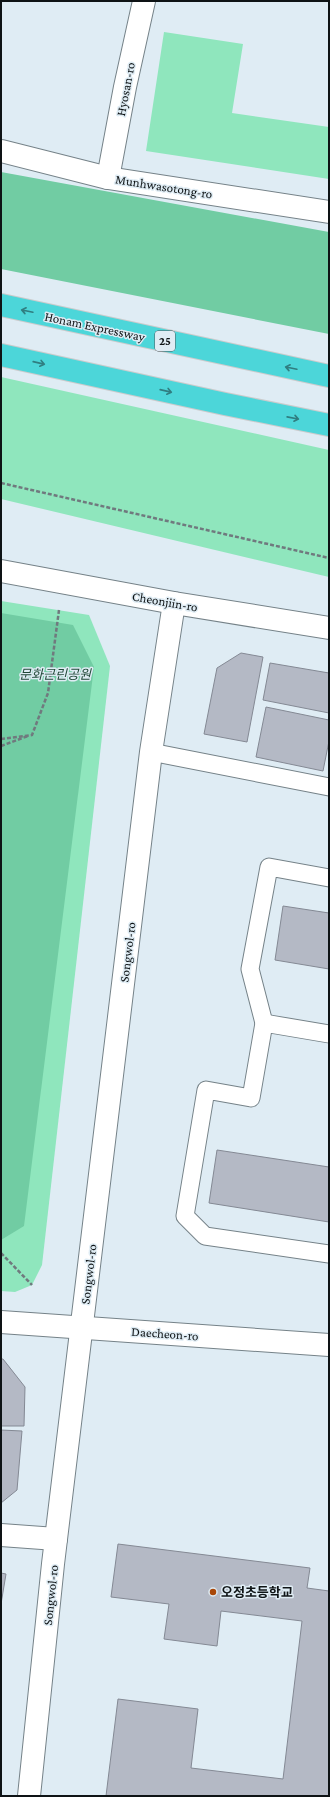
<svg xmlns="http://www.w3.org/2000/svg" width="330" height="1797" viewBox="0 0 330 1797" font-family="'Crimson Pro','Noto Sans KR',serif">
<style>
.green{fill:#8fe6bd}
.forest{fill:#71cca3}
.building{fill:#b4b9c5;stroke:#848994}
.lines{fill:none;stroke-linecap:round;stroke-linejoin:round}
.service-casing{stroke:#758288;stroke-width:19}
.minor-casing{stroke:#758288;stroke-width:24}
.tertiary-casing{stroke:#758288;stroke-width:24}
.motorway-casing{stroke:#cacbcc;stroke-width:24}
.path{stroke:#70797e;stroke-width:2.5;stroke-dasharray:4 2;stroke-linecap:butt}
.service{stroke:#fff;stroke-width:17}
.minor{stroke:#fff;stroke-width:22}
.tertiary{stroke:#fff;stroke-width:22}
.motorway{stroke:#4cd6d9;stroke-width:22}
.oneway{stroke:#307e81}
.poi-dot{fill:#a94708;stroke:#dfecf4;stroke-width:1.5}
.labels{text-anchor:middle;stroke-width:3;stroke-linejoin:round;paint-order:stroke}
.shield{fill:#dfecf4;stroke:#4d5458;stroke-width:1}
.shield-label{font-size:12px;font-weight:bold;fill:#0e1315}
.street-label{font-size:13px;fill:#0e1315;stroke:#dfecf4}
.park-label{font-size:13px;font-style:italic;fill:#214837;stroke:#dfecf4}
.poi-label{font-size:13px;font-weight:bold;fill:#0e1315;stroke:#dfecf4;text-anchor:start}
</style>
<rect width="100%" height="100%" fill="#dfecf4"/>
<g class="green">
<path d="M164 32 243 44 232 113 329 127V179L146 151Z"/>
<path d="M1 377 329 450V577L1 499Z"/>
<path d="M1 601 89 615 110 666 42 1265 32 1285 15 1292 1 1291Z"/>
</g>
<g class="forest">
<path d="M1 172 329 232V334L1 269Z"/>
<path d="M1 613 73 625 94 667 24 1226 1 1240Z"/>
</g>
<g class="building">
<path d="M241 653 263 657 247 742 204 734 217 668Z"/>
<path d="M270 663 329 673V713L263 700Z"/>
<path d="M266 707 329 720V741L323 771 256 757Z"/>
<path d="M283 906 329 913V969L275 960Z"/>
<path d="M217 1150 329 1167V1222L209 1203Z"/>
<path d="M1 1359H3L25 1387 24 1426H1Z"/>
<path d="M1 1430 22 1431 17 1490 1 1503Z"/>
<path d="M118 1544 310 1568 307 1588 329 1591V1796H106L118 1699 198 1709 191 1768 283 1779 302 1621 221 1611 217 1646 164 1639 169 1604 111 1597Z"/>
<path d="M1 1573 6 1574 1 1604Z"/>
</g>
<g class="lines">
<g class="service-casing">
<g id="service">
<path d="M151 752 329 787"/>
<path d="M264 1023 250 969 269 867 329 878"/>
<path d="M329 1034 264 1023 251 1098 206 1090 185 1216 205 1236 329 1254"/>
</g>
</g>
<g class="minor-casing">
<g id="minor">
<path d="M108 178 125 87 144 1"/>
<path d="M1 1322 329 1345"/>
<path d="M1 1535 56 1539"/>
</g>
</g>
<g class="tertiary-casing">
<g id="tertiary">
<path d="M1 151 108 178 329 212"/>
<path d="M1 571 174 603 329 628"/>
<path d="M29 1796 53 1564 151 752 174 603"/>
</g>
</g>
<g class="motorway-casing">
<g id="motorway">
<path d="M1 305 329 376"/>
<path d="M1 355 225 404 329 425"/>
</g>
</g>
<g class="path">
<path d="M1 483 329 558"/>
<path d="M1 739 32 735 48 693 59 610"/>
<path d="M1 746 28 736"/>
<path d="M1 1253 32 1285"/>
</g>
<use href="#service" class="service"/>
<use href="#minor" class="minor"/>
<use href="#tertiary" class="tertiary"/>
<use href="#motorway" class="motorway"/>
</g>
<defs><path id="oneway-shaft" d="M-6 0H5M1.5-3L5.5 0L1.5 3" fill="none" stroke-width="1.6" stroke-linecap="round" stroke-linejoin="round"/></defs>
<g class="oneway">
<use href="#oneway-shaft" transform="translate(27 311) rotate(-168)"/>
<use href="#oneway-shaft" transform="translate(39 363) rotate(13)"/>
<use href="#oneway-shaft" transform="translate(291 368) rotate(-168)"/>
<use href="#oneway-shaft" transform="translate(166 391) rotate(13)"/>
<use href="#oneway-shaft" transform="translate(293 418) rotate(11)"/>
</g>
<circle class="poi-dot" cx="213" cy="1592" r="4"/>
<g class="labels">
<rect class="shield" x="155" y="331" width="20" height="20" rx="3"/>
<g class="shield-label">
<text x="165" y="345">25</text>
</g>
<g class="street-label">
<text transform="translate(125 89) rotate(-79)" y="5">Hyosan-ro</text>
<text transform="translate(164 186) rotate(9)" y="5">Munhwasotong-ro</text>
<text transform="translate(95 326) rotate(12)" y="5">Honam Expressway</text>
<text transform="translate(165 601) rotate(10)" y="5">Cheonjiin-ro</text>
<text transform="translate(127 952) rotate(-83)" y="5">Songwol-ro</text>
<text transform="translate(88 1274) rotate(-83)" y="5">Songwol-ro</text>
<text transform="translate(165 1333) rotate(4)" y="5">Daecheon-ro</text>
<text transform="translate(50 1595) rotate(-84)" y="5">Songwol-ro</text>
</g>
<g class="park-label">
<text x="55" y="679">문화근린공원</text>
</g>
<g class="poi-label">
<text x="221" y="1597">오정초등학교</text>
</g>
</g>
<rect width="330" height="1797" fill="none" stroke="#0e1315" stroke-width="4"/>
</svg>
